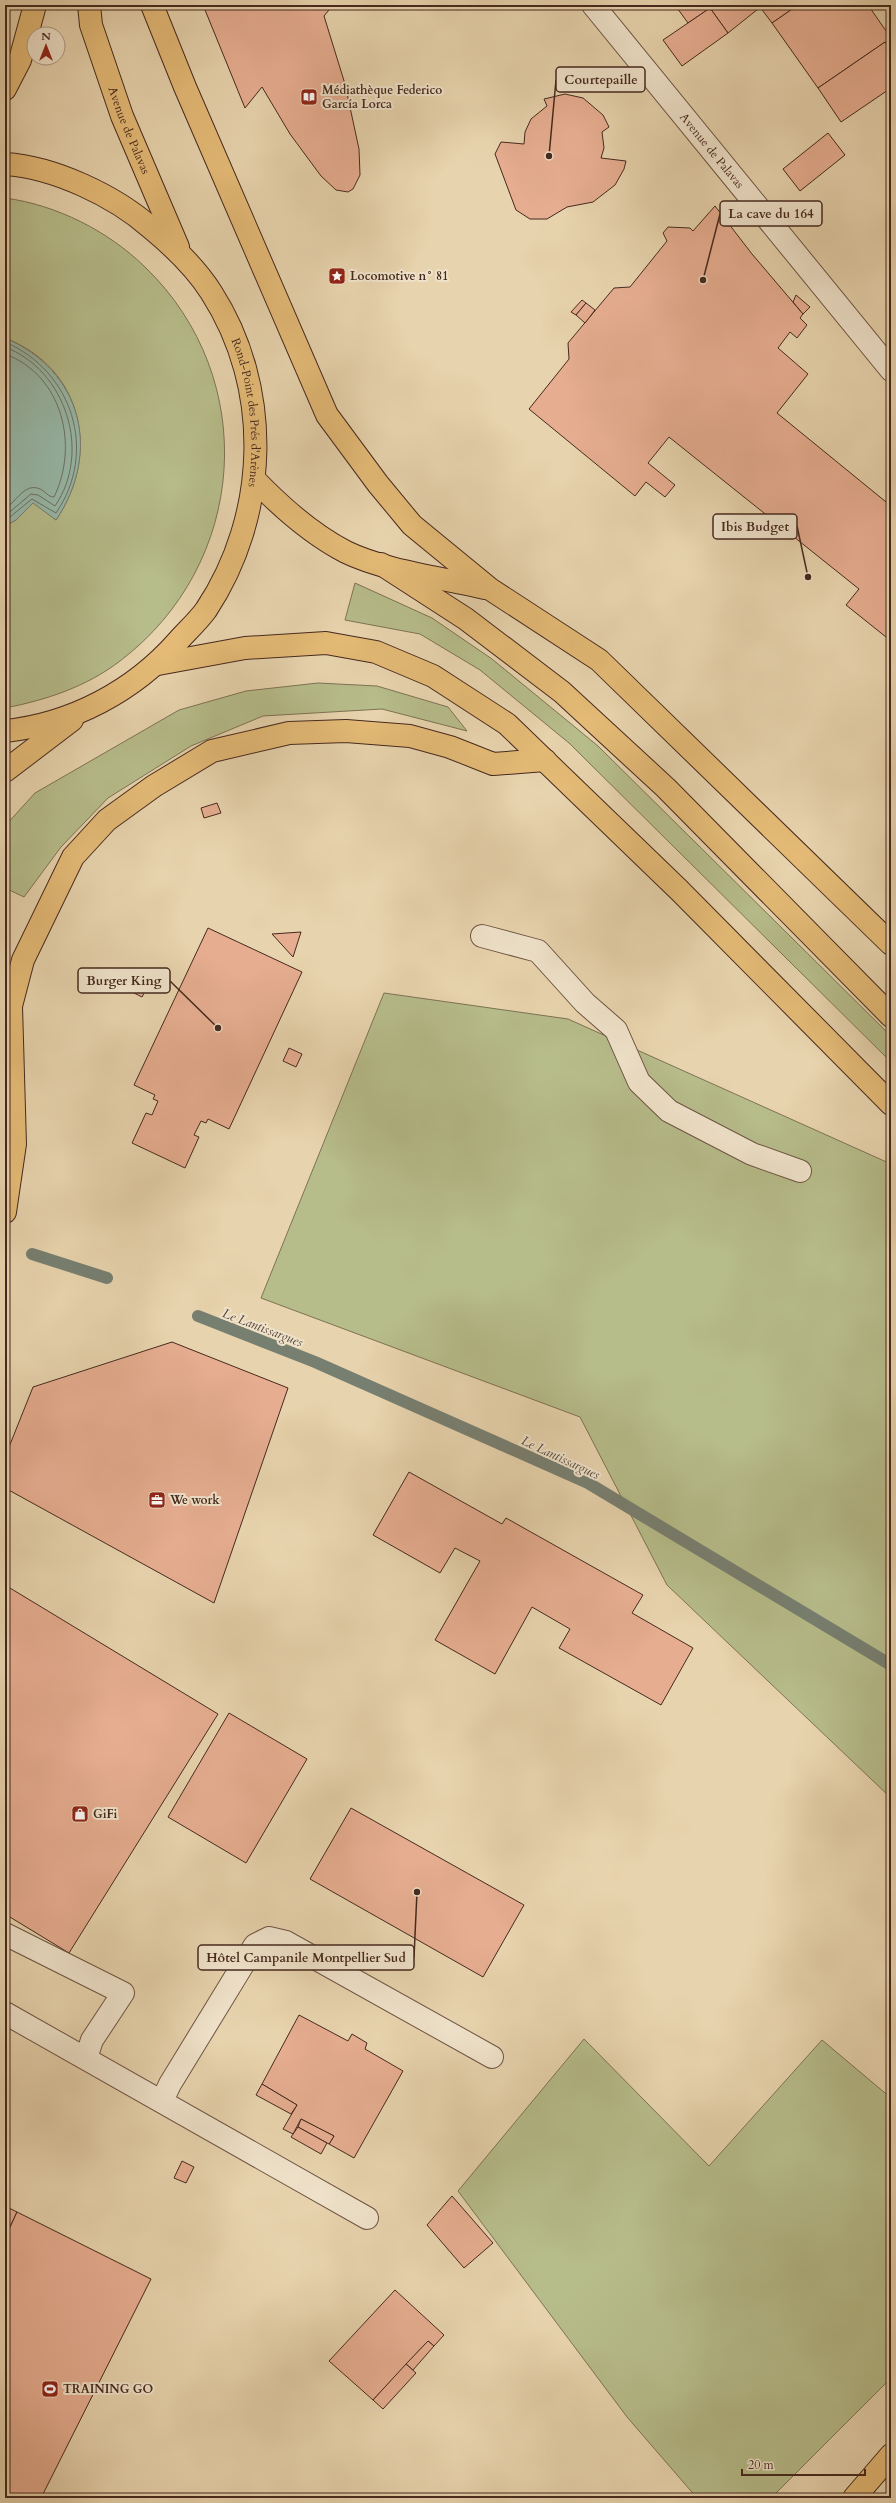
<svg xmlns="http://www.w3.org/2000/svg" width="896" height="2503" viewBox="0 0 896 2503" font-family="Cardo,serif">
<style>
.green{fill:#b6bc8a;stroke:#7e7254}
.water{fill:#97b8a8;stroke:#777f71}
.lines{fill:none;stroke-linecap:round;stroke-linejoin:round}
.shore{stroke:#6e7063;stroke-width:1}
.stream{stroke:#777f71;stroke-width:12}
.building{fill:#e6ad90;stroke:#46291e}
.minor-casing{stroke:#6e5442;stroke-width:24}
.major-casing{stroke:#46291e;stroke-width:24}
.highway-casing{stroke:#46291e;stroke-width:24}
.minor{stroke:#efe2ca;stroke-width:22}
.major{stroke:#e4ba76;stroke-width:22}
.highway{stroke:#e4ba76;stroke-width:22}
.labels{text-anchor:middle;stroke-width:4;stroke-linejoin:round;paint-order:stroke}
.poi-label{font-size:12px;font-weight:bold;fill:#46291e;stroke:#efe2ca;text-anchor:start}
.street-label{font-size:12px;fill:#46291e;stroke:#efe2ca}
.water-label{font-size:13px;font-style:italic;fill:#56463a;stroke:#efe2ca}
.leader{fill:none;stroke:#46291e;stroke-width:1.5}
.callout-dot{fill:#46291e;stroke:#efe2ca;stroke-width:1.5}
.callout{fill:#efe2ca;stroke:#46291e;stroke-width:1.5}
.callout-label{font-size:13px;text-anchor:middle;font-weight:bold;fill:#46291e}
</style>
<rect width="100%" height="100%" fill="#e7d3ad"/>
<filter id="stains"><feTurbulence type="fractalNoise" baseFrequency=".005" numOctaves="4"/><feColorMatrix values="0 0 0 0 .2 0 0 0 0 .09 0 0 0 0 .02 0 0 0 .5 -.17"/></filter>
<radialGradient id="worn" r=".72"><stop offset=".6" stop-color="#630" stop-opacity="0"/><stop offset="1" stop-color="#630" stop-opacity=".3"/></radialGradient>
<g class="green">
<path d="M5 198C57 205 108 231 145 267 261 379 248 564 120 661 86 687 46 700 5 708V526L16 520 33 502 56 520C101 454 83 368 5 338Z"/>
<path d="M355 583 432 618 492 659 598 746 891 1036V1062L569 743 480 670 420 634 345 620Z"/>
<path d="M318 683 377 686 448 707 467 731 382 709 263 716 191 746 108 798 61 847 24 897 5 888V826L35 793 179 710 246 691Z"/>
<path d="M384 993 568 1019 891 1164V1798L667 1585 580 1417 261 1298Z"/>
<path d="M584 2039 709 2166 822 2040 891 2098V2378L771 2498H697L627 2417 458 2191Z"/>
</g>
<path class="water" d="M5 338C82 371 102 451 56 520L33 503 16 520 5 526Z"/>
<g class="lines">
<g class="shore">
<path d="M5 342C73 371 98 452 56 513L32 499 5 521"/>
<path d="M5 347C66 370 92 452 55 506L38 495 31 494 5 516"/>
<path d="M5 354C63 375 79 446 54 497 48 497 45 491 40 489 25 482 16 502 5 509"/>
</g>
<g class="stream">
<path d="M32 1254 107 1278"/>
<path d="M198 1316 315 1362 588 1483 891 1665"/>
</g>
</g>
<g class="building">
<path d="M203 5H333L324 16 345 84 359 149 360 175 353 189 348 192 336 190 321 176 290 134 262 87 245 108Z"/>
<path d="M675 5H763L728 33 710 8 688 23Z"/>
<path d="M763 5H798L772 23 760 7Z"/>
<path d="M798 5H868L891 38V51L885 42 818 88 772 23Z"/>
<path d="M710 8 728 33 682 66 663 40Z"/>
<path d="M885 42 891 51V88L841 122 818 88Z"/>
<path d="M565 94 583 98 603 115 609 127 602 132 604 148 601 158 626 161 624 169 615 185 593 202 567 207 547 219H530L516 210 495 154 501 142 524 144 525 132 531 119 547 106 544 99Z"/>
<path d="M828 133 845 155 800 191 783 169Z"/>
<path d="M715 206 752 254 803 314 800 318 807 325 797 338 790 332 778 348 808 374 777 413 891 506V641L846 605 859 589 669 437 648 463 675 485 665 497 646 482 635 496 529 409 569 359 568 343 614 288 630 287 667 241 663 233 668 227 690 228 693 231Z"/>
<path d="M796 295 810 307 803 314 793 302Z"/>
<path d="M582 300 586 303 576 315 571 312Z"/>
<path d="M586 303 595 310 585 323 576 315Z"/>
<path d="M217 803 221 813 204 818 201 808Z"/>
<path d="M208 928 302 972 229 1129 208 1119 206 1123 201 1121 194 1135 199 1137 185 1168 132 1143 146 1113 152 1115 158 1101 153 1099 155 1095 134 1085Z"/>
<path d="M301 932 293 957 272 934Z"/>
<path d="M137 977 150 982 142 997 130 991Z"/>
<path d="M289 1048 302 1054 296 1067 283 1061Z"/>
<path d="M172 1342 288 1388 214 1603 5 1488V1457L33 1387Z"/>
<path d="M409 1472 502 1524 506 1518 643 1595 632 1613 693 1648 661 1705 559 1648 570 1629 532 1607 495 1674 435 1640 480 1561 455 1548 440 1573 373 1535Z"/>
<path d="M5 1585 218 1714 69 1953 5 1914Z"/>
<path d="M229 1713 307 1759 246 1863 168 1817Z"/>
<path d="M351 1808 524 1905 483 1977 310 1879Z"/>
<path d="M299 2015 348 2041 352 2034 367 2043 365 2049 403 2071 354 2158 329 2144 334 2136 301 2119 293 2134 283 2129 297 2105 262 2084Z"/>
<path d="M262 2084 297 2105 291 2114 256 2095Z"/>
<path d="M301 2119 334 2136 329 2144 298 2127Z"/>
<path d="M298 2127 327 2143 321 2154 291 2137Z"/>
<path d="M182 2161 194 2167 186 2183 174 2178Z"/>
<path d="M452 2196 493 2243 464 2268 427 2225Z"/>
<path d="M5 2206 17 2212 5 2238Z"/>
<path d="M17 2212 151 2279 41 2498H5V2238Z"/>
<path d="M395 2290 444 2335 434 2346 428 2341 373 2400 329 2361Z"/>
<path d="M428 2341 434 2346 413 2370 406 2364Z"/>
<path d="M406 2364 416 2373 383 2409 373 2400Z"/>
</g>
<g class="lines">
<g class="minor-casing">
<g id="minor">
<path id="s1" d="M593 5 891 370"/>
<path d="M482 936 538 951 585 1003 616 1030 639 1082 669 1111 752 1154 800 1171"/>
<path d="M5 1934 123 1993 92 2040 86 2058"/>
<path d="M5 2013 367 2218"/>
<path d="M162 2101 170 2084 255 1945 269 1938 286 1942 492 2057"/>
</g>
</g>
<g class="major-casing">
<g id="major">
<path id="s2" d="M89 5 91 25 122 116 178 247"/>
<path d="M152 5 185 87 327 415 378 484 412 525 490 589 599 660 891 944"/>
<path d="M5 89 20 60 35 5"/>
<path id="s3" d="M5 164C54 167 115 196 151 228 174 247 195 267 211 292 273 388 269 515 206 610 198 621 187 631 178 641 134 691 72 724 5 731"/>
<path d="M255 480C282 508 311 534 346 552 385 571 443 578 485 588"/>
<path d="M381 564 466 619 562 692 666 788 891 1016"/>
<path d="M158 664 245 648 326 643 376 652 433 676 507 724 679 890 891 1104"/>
<path d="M5 771 72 720"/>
<path d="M11 1006 23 960 73 857 107 820 154 786 212 751 289 733 346 731 410 736 450 747 493 764 545 760"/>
<path d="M5 1212 15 1144 11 1006 7 993"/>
</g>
</g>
<g class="highway-casing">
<path id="highway" d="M854 2498 891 2455"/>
</g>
<use href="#minor" class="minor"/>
<use href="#major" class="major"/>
<use href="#highway" class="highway"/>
</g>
<defs>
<g id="library-square" transform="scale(0.9)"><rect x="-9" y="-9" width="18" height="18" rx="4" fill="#8f2418" stroke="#efe2ca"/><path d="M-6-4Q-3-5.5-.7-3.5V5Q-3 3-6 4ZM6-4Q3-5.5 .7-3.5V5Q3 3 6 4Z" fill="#fff"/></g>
<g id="sight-square" transform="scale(0.9)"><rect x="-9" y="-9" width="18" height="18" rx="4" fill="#8f2418" stroke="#efe2ca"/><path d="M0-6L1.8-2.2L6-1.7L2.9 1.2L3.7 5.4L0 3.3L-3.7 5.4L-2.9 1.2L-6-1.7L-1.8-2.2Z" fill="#fff"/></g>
<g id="office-square" transform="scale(0.9)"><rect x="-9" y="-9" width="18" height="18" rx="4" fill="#8f2418" stroke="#efe2ca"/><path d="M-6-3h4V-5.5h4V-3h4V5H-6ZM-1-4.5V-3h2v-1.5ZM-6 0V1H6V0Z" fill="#fff"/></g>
<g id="shop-square" transform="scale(0.9)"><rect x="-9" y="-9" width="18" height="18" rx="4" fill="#8f2418" stroke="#efe2ca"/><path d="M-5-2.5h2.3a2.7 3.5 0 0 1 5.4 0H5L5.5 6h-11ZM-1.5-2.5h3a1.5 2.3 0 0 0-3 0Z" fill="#fff"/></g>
<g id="stadium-square" transform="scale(0.9)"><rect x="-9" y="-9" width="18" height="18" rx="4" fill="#8f2418" stroke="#efe2ca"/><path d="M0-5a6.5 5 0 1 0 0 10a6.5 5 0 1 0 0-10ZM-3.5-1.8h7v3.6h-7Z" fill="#fff"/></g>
</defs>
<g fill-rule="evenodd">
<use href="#library-square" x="309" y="97"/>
<use href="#sight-square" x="337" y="276"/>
<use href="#office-square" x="157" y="1500"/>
<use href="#shop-square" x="80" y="1814"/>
<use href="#stadium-square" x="50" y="2389"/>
</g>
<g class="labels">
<g class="poi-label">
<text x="322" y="94">Médiathèque Federico<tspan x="322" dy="14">García Lorca</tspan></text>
<text x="350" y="280">Locomotive n° 81</text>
<text x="170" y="1504">We work</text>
<text x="93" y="1818">GiFi</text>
<text x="63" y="2393">TRAINING GO</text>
</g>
<g class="street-label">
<text dy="4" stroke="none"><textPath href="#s2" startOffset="132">Avenue de Palavas</textPath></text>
<text dy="4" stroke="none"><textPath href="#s1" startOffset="188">Avenue de Palavas</textPath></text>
<text dy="4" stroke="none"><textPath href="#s3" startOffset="378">Rond-Point des Prés d'Arènes</textPath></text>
</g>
<g class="water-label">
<text transform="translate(263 1327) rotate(21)" y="5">Le Lantissargues</text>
<text transform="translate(561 1457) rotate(25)" y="5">Le Lantissargues</text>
</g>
</g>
<path class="leader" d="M549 156L556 80M703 280L720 214M808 577L797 526M218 1028L170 981M417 1892L414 1957"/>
<g class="callout-dot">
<circle cx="549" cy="156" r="4"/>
<circle cx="703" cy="280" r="4"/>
<circle cx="808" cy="577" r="4"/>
<circle cx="218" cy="1028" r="4"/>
<circle cx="417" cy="1892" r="4"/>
</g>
<g class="callout">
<rect x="556" y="67" width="89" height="25" rx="4"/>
<rect x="720" y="201" width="102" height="25" rx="4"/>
<rect x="713" y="514" width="84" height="25" rx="4"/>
<rect x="78" y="968" width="92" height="25" rx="4"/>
<rect x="198" y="1945" width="216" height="25" rx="4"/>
</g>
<g class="callout-label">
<text x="601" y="84">Courtepaille</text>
<text x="771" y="218">La cave du 164</text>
<text x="755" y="531">Ibis Budget</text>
<text x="124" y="985">Burger King</text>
<text x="306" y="1962">Hôtel Campanile Montpellier Sud</text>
</g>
<rect width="896" height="2503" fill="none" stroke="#e7d3ad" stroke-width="20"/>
<rect x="6" y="6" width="884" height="2491" fill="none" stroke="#46291e" stroke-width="2"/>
<rect x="10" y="10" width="876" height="2483" fill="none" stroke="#46291e"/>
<g transform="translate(46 46)"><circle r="19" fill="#efe2ca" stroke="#ab9885"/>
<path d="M0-3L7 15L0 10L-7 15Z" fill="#8f2418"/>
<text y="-6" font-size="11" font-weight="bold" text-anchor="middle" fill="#46291e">N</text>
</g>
<path d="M742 2469v6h123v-6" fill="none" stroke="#46291e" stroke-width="2"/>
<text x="748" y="2469" font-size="12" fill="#46291e" stroke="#efe2ca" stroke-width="3" paint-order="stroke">20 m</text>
<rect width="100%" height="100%" filter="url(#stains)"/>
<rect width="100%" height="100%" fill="url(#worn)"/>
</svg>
